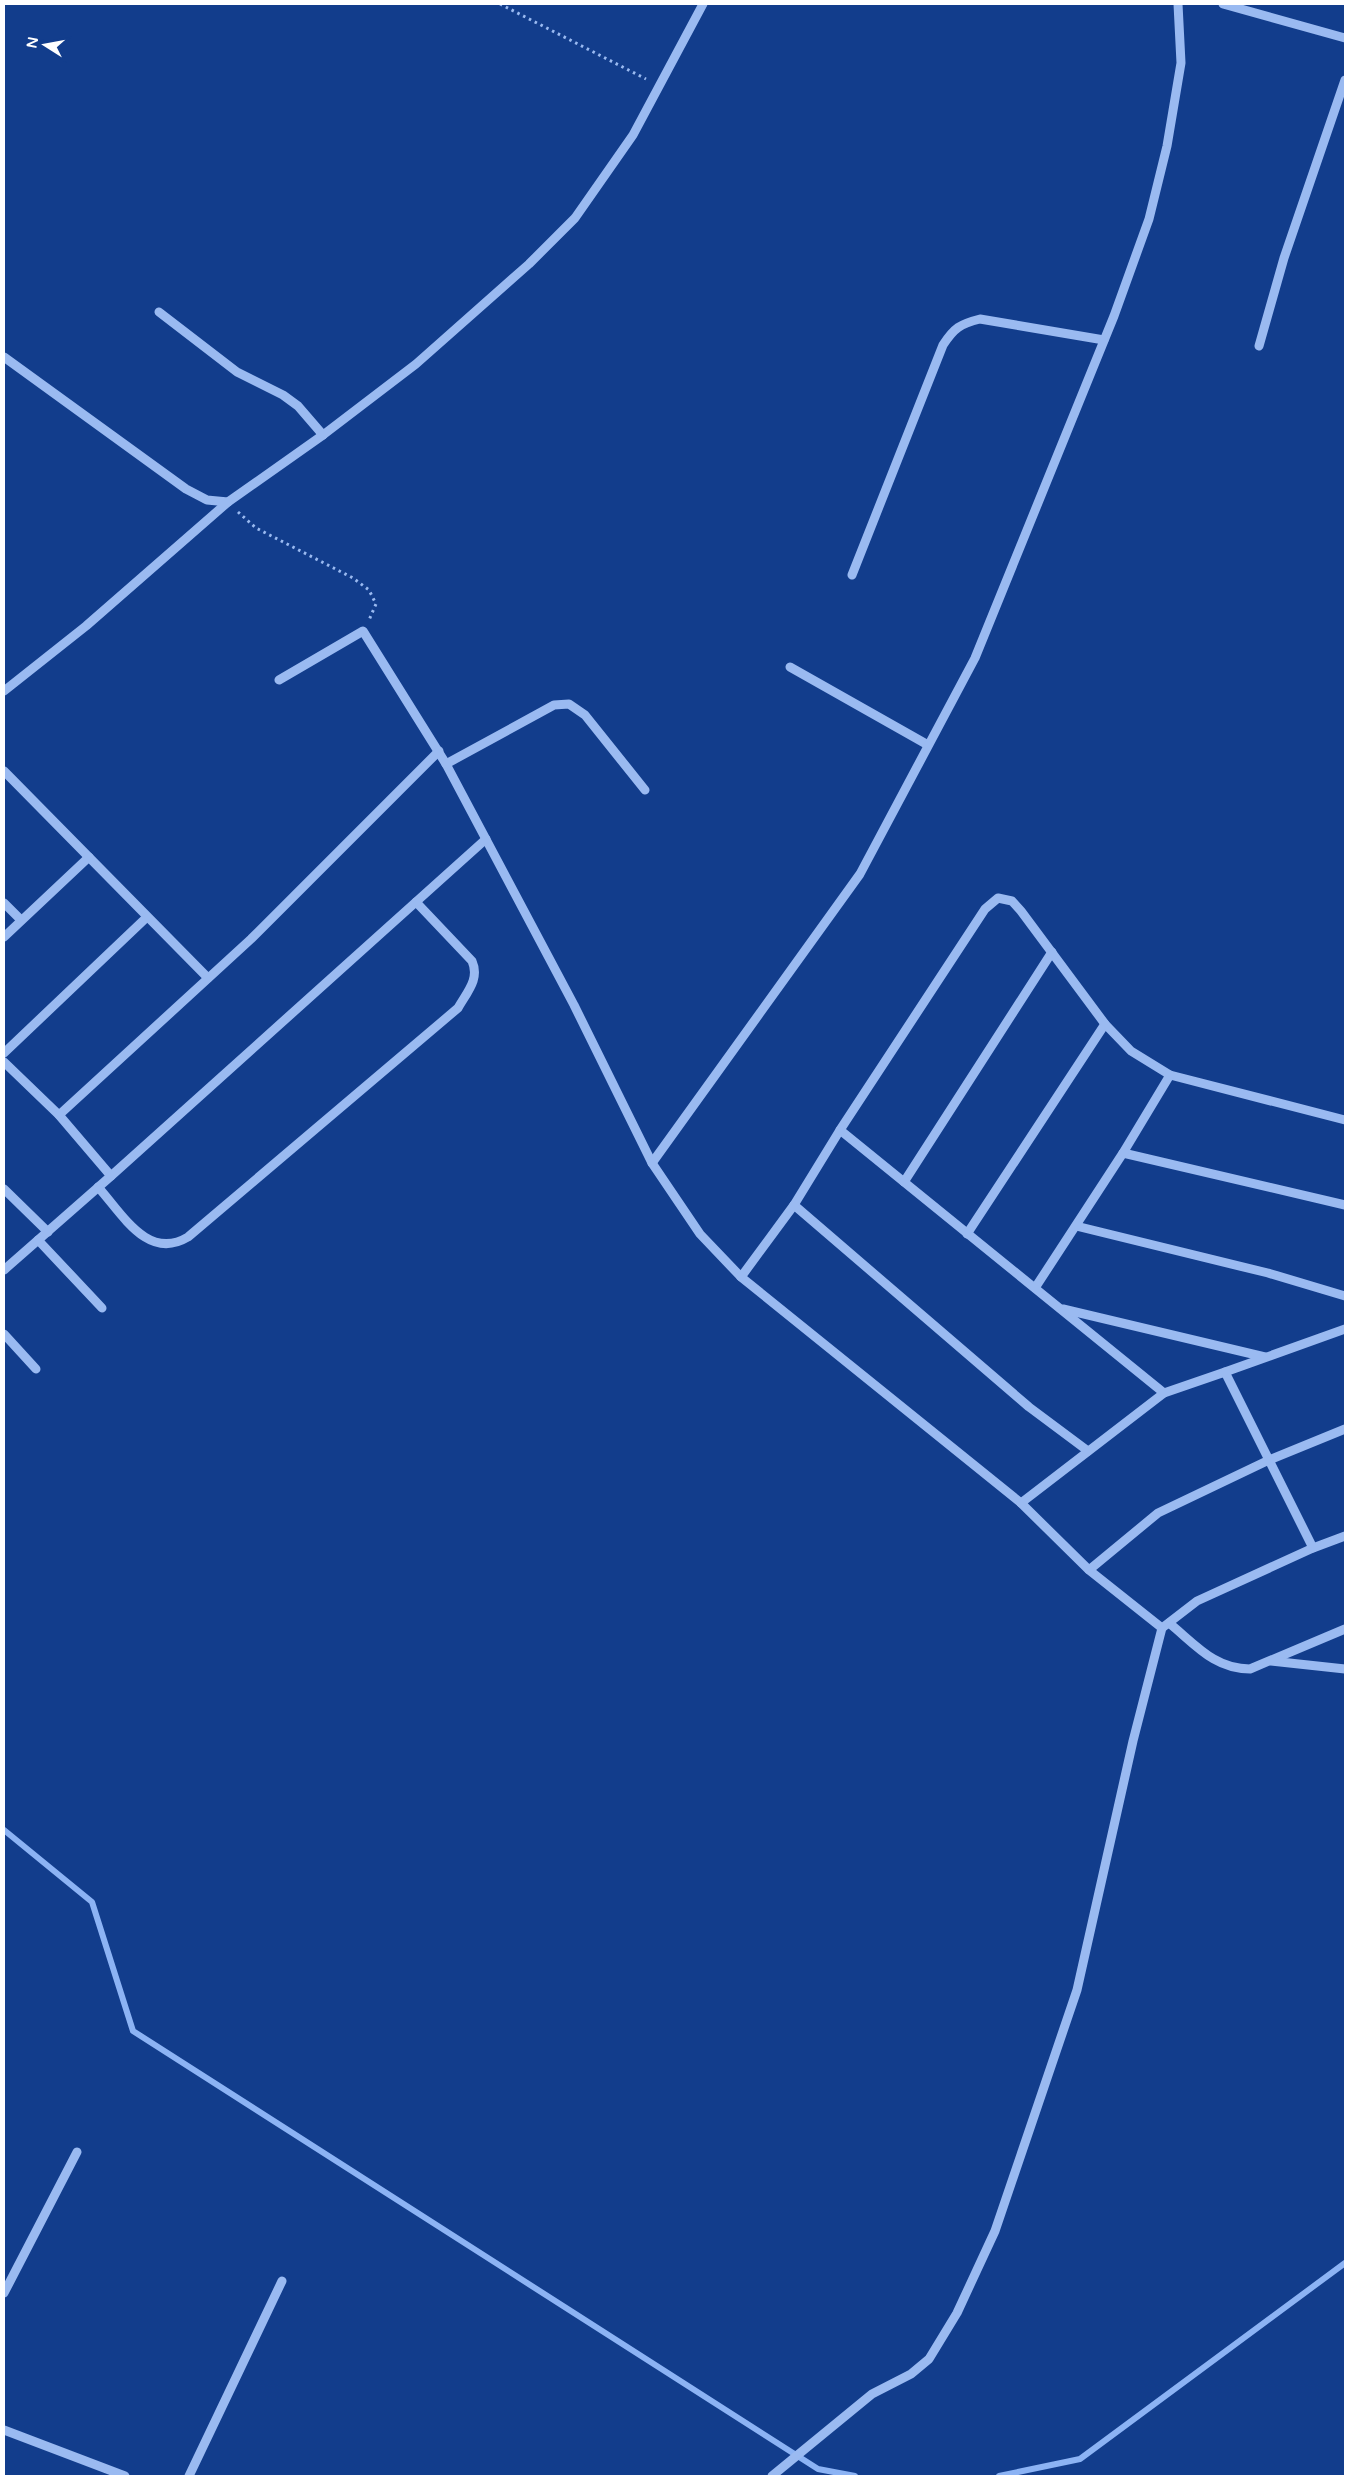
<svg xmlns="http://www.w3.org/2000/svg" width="1349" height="2480" viewBox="0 0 1349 2480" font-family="'Varela Round',sans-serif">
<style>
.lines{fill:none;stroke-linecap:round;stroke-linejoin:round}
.stream{stroke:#8cb3f4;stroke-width:6}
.path{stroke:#9abaf1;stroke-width:3;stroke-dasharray:2.5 4;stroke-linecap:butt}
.minor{stroke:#9abaf1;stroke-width:9}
</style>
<rect width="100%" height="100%" fill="#123d8c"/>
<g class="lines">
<g class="stream">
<path d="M4 1830 92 1902 133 2031 818 2469 855 2476"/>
<path d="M999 2476 1080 2459 1345 2263"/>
</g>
<g class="path">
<path d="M500 4 646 79"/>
<path d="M238 512 256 528 353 578 369 590 376 604 369 620"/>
</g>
<g class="minor">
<path d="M1223 4 1345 38"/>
<path d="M159 312 237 372 283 395 298 406 323 435"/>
<path d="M1259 346 1284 258 1345 80"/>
<path d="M4 357 186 489 207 500 228 502 323 435 416 364 529 264 575 218 633 135 703 4"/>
<path d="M852 575 943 345C954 328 960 324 980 319L1104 340"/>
<path d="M790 667 928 745"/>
<path d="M279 680 363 631 446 764 574 1005 652 1163 700 1234 741 1277"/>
<path d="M4 691 86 626 228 502"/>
<path d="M446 764 554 705 569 704 585 715 645 790"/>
<path d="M4 771 208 978"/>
<path d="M4 903 21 920"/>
<path d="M4 937 89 857"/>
<path d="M4 1053 147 917"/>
<path d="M4 1062 59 1115 111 1176"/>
<path d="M1170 1075 1345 1120"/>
<path d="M59 1115 251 939 439 751"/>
<path d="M840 1130 1164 1393"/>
<path d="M1123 1153 1345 1205"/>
<path d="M652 1163 860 874 975 658 1114 316 1149 219 1167 146 1181 63 1178 4"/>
<path d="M904 1182 1052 952"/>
<path d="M98 1187C123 1215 148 1261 188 1237L458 1008C467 992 480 979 472 961L416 902"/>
<path d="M4 1189 48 1232"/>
<path d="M794 1205 1029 1407 1088 1451"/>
<path d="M1076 1226 1268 1273 1345 1296"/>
<path d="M967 1234 1105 1024"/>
<path d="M38 1240 102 1308"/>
<path d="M4 1270 111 1176 486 839"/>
<path d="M1035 1288 1123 1153 1170 1075 1131 1051 1105 1024 1021 911 1012 901 998 898 985 909 840 1130 794 1205 741 1277 1021 1503 1089 1570 1162 1628"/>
<path d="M1063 1309 1265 1357"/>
<path d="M4 1334 36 1369"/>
<path d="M1225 1372 1345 1329"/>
<path d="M1021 1503 1164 1393 1225 1372 1313 1548"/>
<path d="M1089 1570 1158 1513 1269 1460 1345 1429"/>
<path d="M1169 1623C1195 1644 1214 1669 1250 1669L1345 1629"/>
<path d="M1271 1661 1345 1669"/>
<path d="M4 2293 77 2152"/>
<path d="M4 2430 125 2476"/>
<path d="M189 2476 282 2281"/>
<path d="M772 2476 872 2394 911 2374 929 2359 957 2313 995 2231 1077 1990 1133 1741 1162 1628 1197 1601 1313 1548 1345 1536"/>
</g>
</g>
<rect width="1349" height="2480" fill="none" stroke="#ffffff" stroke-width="10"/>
<g transform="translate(45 45) rotate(281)" stroke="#123d8c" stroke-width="4" paint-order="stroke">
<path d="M0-4L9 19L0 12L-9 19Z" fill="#ffffff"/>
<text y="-8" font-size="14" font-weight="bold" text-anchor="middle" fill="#ffffff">N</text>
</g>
</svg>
